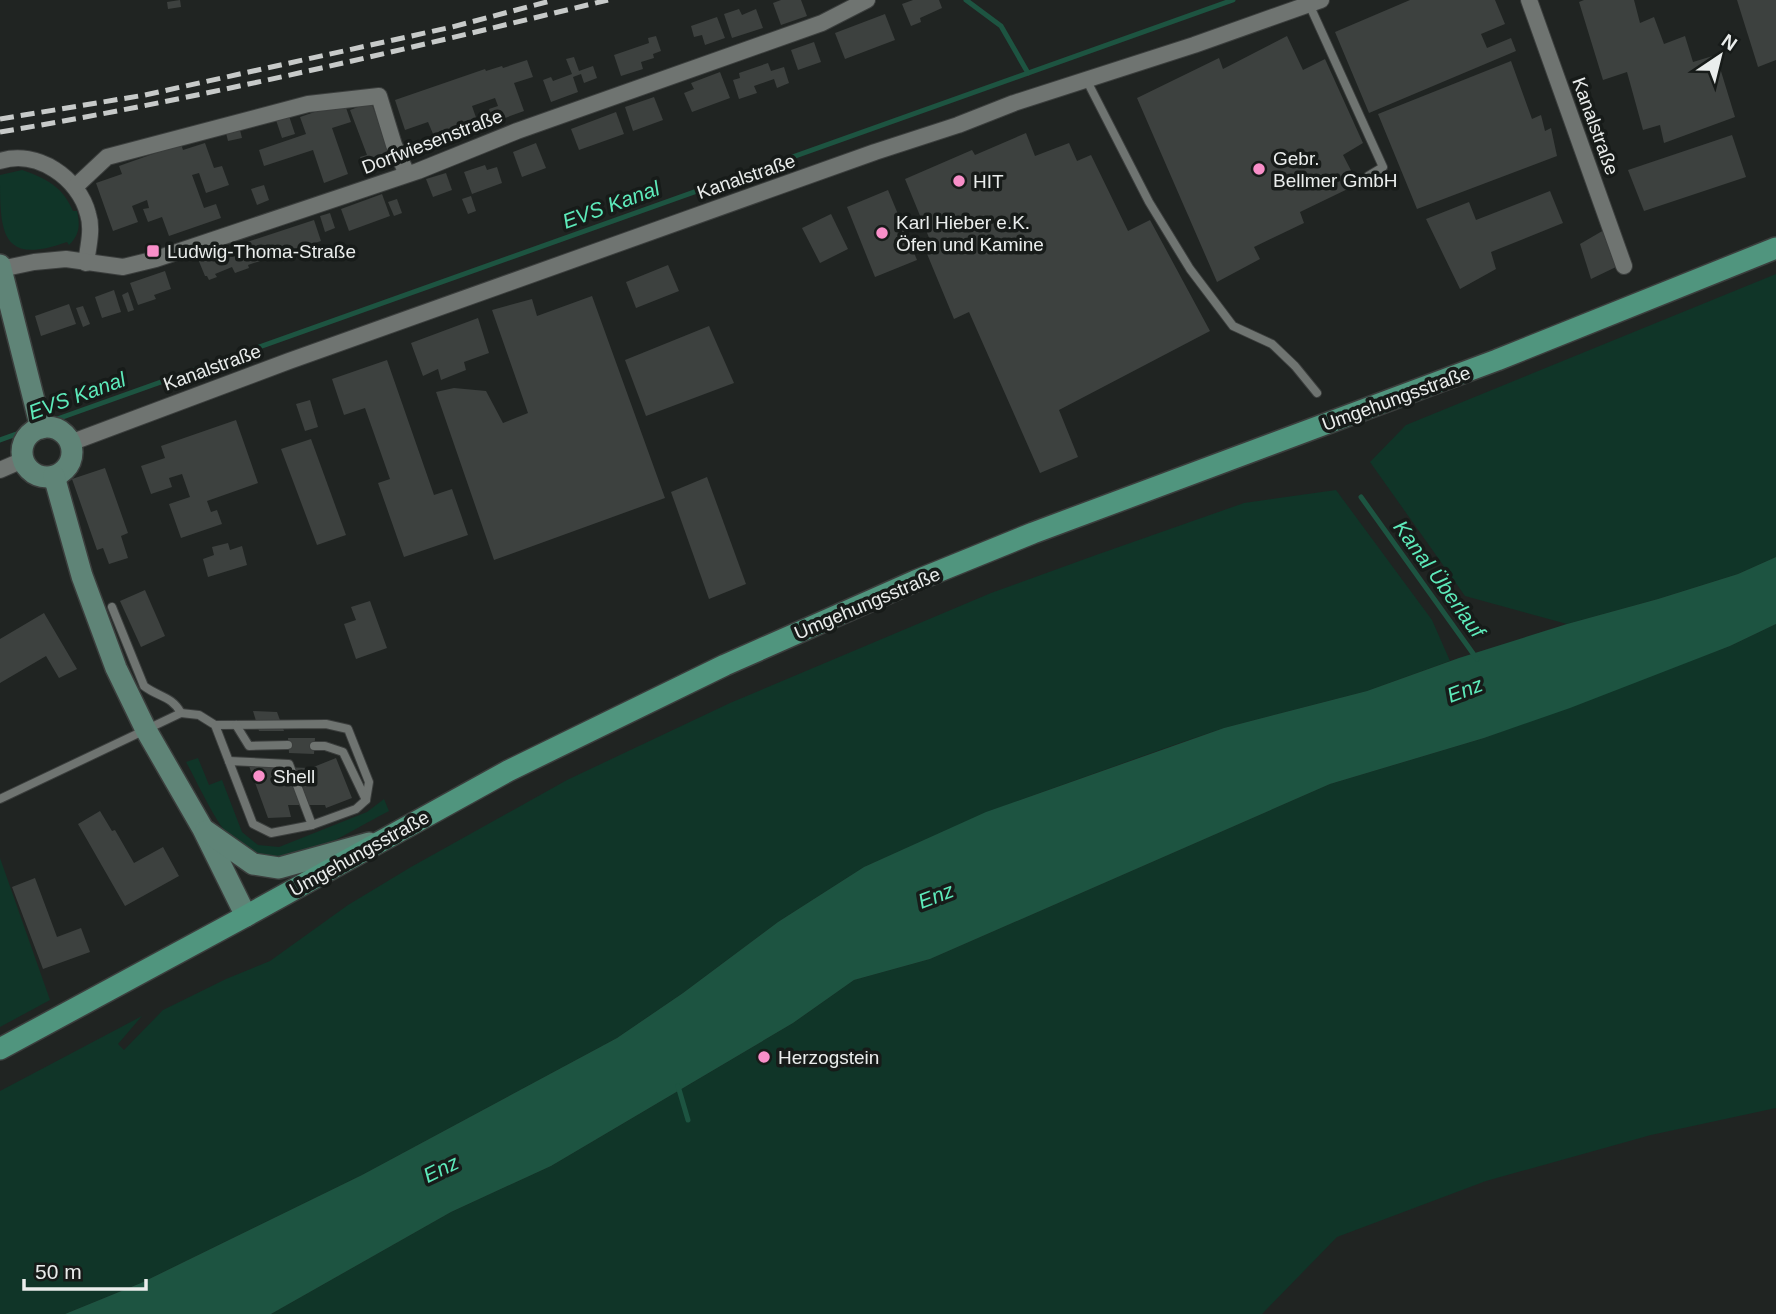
<svg xmlns="http://www.w3.org/2000/svg" width="1776" height="1314" viewBox="0 0 1776 1314" font-family="Arial,sans-serif">
<style>
.green{fill:#103528}
.water{fill:#1d5441}
.lines{fill:none;stroke-linecap:round;stroke-linejoin:round}
.stream{stroke:#1d5441;stroke-width:5}
.building{fill:#3d413f}
.service-casing{stroke:#3b3e3d;stroke-width:10}
.minor-casing{stroke:#3b3e3d;stroke-width:18}
.secondary-casing{stroke:#3b3e3d;stroke-width:24}
.primary-casing{stroke:#3b3e3d;stroke-width:24}
.service{stroke:#6f7471;stroke-width:8}
.minor{stroke:#6f7471;stroke-width:16}
.secondary{stroke:#5f8477;stroke-width:21}
.primary{stroke:#50957e;stroke-width:21}
.rail{stroke:#c7cac9;stroke-width:5;stroke-dasharray:14 7;stroke-linecap:butt}
.poi-dot{fill:#f98fc9;stroke:#171b19;stroke-width:2.5}
.labels{text-anchor:middle;stroke-width:7;stroke-linejoin:round;paint-order:stroke}
.street-label{font-size:19px;fill:#eaedec;stroke:#171b19}
.poi-label{font-size:19px;fill:#eaedec;stroke:#171b19;text-anchor:start}
.water-label{font-size:21px;font-style:italic;fill:#5deaba;stroke:#171b19}
</style>
<rect width="100%" height="100%" fill="#202422"/>
<g class="green">
<path d="M22 170C46 178 63 187 73 211H77C80 225 80 234 69 245L67 242C0 266 0 232 0 175Z"/>
<path d="M1776 274V557L1738 574 1658 599 1567 624 1465 596 1370 462 1406 425Z"/>
<path d="M1336 490 1432 620 1450 661 1367 691 1224 728 1171 746 987 812 864 867 778 922 683 993 617 1038 362 1175 141 1283 65 1314H0V1091L142 1016 118 1044 124 1050 163 1010 226 979 270 961 348 905 411 867 567 780 730 703 991 593 1096 555 1244 503Z"/>
<path d="M1776 624V1108L1651 1135 1486 1181 1337 1237 1262 1314H271L451 1212 551 1166 793 1023 854 980 930 959 1330 784 1484 738 1730 646Z"/>
<path d="M198 758 209 785 222 780 242 832 258 845 279 847 367 812 384 799 389 811C363 824 309 858 282 860 265 862 245 851 233 840 216 825 198 783 186 762Z"/>
<path d="M0 858 50 1000 0 1027Z"/>
</g>
<path class="water" d="M1776 557V624L1730 646 1570 708 1484 738 1330 784 930 959 854 980 793 1023 551 1166 451 1212 271 1314H65L141 1283 362 1175 617 1038 683 993 778 922 864 867 986 812 1224 728 1367 691 1459 658 1567 624 1658 599 1738 574Z"/>
<g class="lines">
<g class="stream">
<path d="M966 0 1001 26 1028 73"/>
<path d="M46 423 1233 0"/>
<path d="M0 440 36 427"/>
<path d="M1361 497 1477 659"/>
<path d="M678 1086 688 1120"/>
</g>
</g>
<g class="building">
<path d="M180 0 181 7 168 9 167 2Z"/>
<path d="M781 0H801L807 16 781 25 773 3Z"/>
<path d="M913 0H939L942 8 920 18 921 22 911 26 902 4Z"/>
<path d="M1410 0H1495L1505 24 1481 34 1487 48 1511 38 1516 51 1369 113 1335 32Z"/>
<path d="M1584 0H1634L1640 23 1654 17 1664 44 1685 36 1693 62 1716 55 1735 117 1664 143 1660 125 1643 130 1627 72 1603 80 1579 2Z"/>
<path d="M1737 0H1776V60L1758 67Z"/>
<path d="M739 9 742 15 756 9 763 28 732 38 724 14Z"/>
<path d="M885 14 895 40 845 59 835 33Z"/>
<path d="M717 17 725 38 705 45 702 35 694 37 691 26Z"/>
<path d="M656 36 661 51 653 54 654 58 641 62 643 69 621 76 614 55 649 43 648 38Z"/>
<path d="M1287 36 1303 70 1325 59 1363 143 1343 155 1358 184 1300 212 1304 223 1254 247 1260 259 1217 282 1137 98 1219 58 1223 69Z"/>
<path d="M814 42 821 62 798 70 791 50Z"/>
<path d="M574 57 579 71 593 66 597 78 584 83 581 74 573 77 578 92 551 102 543 80 551 77 553 81 572 74 566 59Z"/>
<path d="M527 60 533 77 514 83 524 111 494 122 489 109 498 106 495 98 472 106 479 126 436 141 428 122 405 130 395 100 485 69 486 71 502 66 503 68Z"/>
<path d="M1511 61 1532 119 1541 115 1545 131 1551 128 1557 156 1417 209 1378 114Z"/>
<path d="M768 63 771 71 784 67 789 83 777 88 774 79 754 86 757 93 739 99 733 80 740 78 739 73Z"/>
<path d="M720 72 730 98 692 112 684 93 694 89 691 83Z"/>
<path d="M654 97 663 120 633 131 625 107Z"/>
<path d="M344 102 351 122 332 128 348 174 324 183 313 150 264 166 259 150 306 134 300 117Z"/>
<path d="M371 102 392 157 364 168 360 157 367 155 350 110Z"/>
<path d="M616 112 624 134 579 150 571 129Z"/>
<path d="M289 116 295 134 282 138 276 120Z"/>
<path d="M240 130 242 138 228 141 226 133Z"/>
<path d="M1026 133 1035 156 1069 143 1077 161 1091 155 1128 231 1150 220 1210 331 1059 410 1078 457 1040 473 969 312 954 319 925 249 932 245 905 179 972 150 975 155Z"/>
<path d="M1732 135 1746 177 1644 211 1628 170Z"/>
<path d="M205 143 214 168 222 166 229 185 206 193 199 173 192 175 204 208 216 204 221 218 169 236 162 217 148 222 143 209 149 208 147 200 132 206 138 222 113 231 96 183 122 174 119 166 181 144 183 150Z"/>
<path d="M536 143 546 168 522 177 513 152Z"/>
<path d="M485 165 487 170 497 167 502 183 472 194 464 172Z"/>
<path d="M446 173 452 190 433 197 426 179Z"/>
<path d="M264 185 269 200 257 205 251 189Z"/>
<path d="M888 190 917 260 875 277 847 207Z"/>
<path d="M1550 191 1563 223 1491 252 1496 269 1460 289 1426 219 1469 202 1476 220Z"/>
<path d="M382 194 390 216 349 231 341 209Z"/>
<path d="M471 196 476 211 468 214 462 199Z"/>
<path d="M397 199 402 213 394 216 388 202Z"/>
<path d="M330 213 335 228 325 232 320 216Z"/>
<path d="M831 214 848 249 820 263 802 228Z"/>
<path d="M314 220 321 241 248 265 249 268 235 273 232 267 215 274 217 277 209 280 207 276H205L198 259 225 249 228 256 243 250 241 244Z"/>
<path d="M1604 230 1616 267 1591 279 1580 244Z"/>
<path d="M668 265 679 291 636 308 626 282Z"/>
<path d="M165 271 171 289 154 295 156 299 138 305 130 283Z"/>
<path d="M114 290 121 312 102 318 95 297Z"/>
<path d="M128 292 134 310 128 312 122 295Z"/>
<path d="M592 296 665 498 494 560 436 392 454 388 486 391 503 423 528 413 492 310 532 299 537 316Z"/>
<path d="M69 304 76 324 41 336 35 316Z"/>
<path d="M83 306 90 324 83 327 76 308Z"/>
<path d="M478 318 489 353 464 362 466 370 441 380 438 369 423 376 411 343Z"/>
<path d="M709 326 734 383 646 416 625 360Z"/>
<path d="M387 360 434 495 452 489 468 535 404 557 378 483 390 479 365 408 344 415 332 379Z"/>
<path d="M310 400 318 427 305 431 296 404Z"/>
<path d="M236 420 258 483 207 501 211 512 217 510 222 524 181 538 169 504 190 497 182 474 169 478 172 487 151 494 141 466 165 458 161 446Z"/>
<path d="M311 439 346 535 317 545 281 449Z"/>
<path d="M105 468 128 533 121 536 128 558 109 564 103 548 97 550 72 479Z"/>
<path d="M707 477 746 584 709 599 671 492Z"/>
<path d="M228 543 230 550 242 546 247 565 208 577 203 559 214 555 212 547Z"/>
<path d="M145 590 165 636 141 647 120 601Z"/>
<path d="M370 601 387 648 356 659 344 624 356 620 351 607Z"/>
<path d="M44 613 77 669 59 678 46 656 0 683V639Z"/>
<path d="M253 711 277 712 284 731H259Z"/>
<path d="M288 738H315L314 754 289 753Z"/>
<path d="M336 758 352 798 326 808 325 805H288L291 817 268 818 249 766 311 768Z"/>
<path d="M100 811 112 831 115 830 134 863 163 847 179 876 125 906 78 824Z"/>
<path d="M35 878 57 937 81 928 90 952 43 969 12 887Z"/>
</g>
<g class="lines">
<g class="service-casing">
<g id="service">
<path d="M1309 4 1383 167 1368 176"/>
<path d="M1087 81 1149 202 1190 269 1233 326 1272 344 1295 366 1317 393"/>
<path d="M181 713 199 715 215 725 326 724 348 729 369 782 366 800 356 809 312 825 271 833 253 824 215 725"/>
<path d="M236 725 249 746 288 745"/>
<path d="M314 746H325L343 752 366 800"/>
<path d="M229 761 289 764 312 825"/>
<path d="M0 799 181 713C172 696 158 697 144 686L112 607"/>
</g>
</g>
<g class="minor-casing">
<g id="minor">
<path d="M1529 0 1624 266"/>
<path d="M0 161C37 149 79 178 88 214 93 229 88 247 86 263"/>
<path d="M75 187 107 157 308 104 379 96 394 145 407 174"/>
<path d="M1 269 34 262 66 259 123 267 156 259 418 171 517 131 822 23 867 0"/>
<path d="M70 443 289 361 875 152 958 125 1014 103 1194 45 1321 0"/>
<path d="M0 470 23 460"/>
</g>
</g>
<g class="secondary-casing">
<g id="secondary">
<path d="M0 265 41 428"/>
<circle cx="47" cy="452" r="25"/>
<path d="M54 476 82 576 116 668 146 730 203 829 246 916"/>
<path d="M206 831 253 864 279 868 369 843"/>
</g>
</g>
<g class="primary-casing">
<path id="primary" d="M0 1049 246 916 508 771 725 665 915 581 1033 533 1497 360 1776 248"/>
</g>
<use href="#service" class="service"/>
<use href="#minor" class="minor"/>
<use href="#secondary" class="secondary"/>
<use href="#primary" class="primary"/>
<g class="rail">
<path d="M0 119 145 95 452 27 554 0"/>
<path d="M0 132C205 98 406 49 608 0"/>
</g>
</g>
<g class="poi-dot">
<circle cx="1259" cy="169" r="7"/>
<circle cx="959" cy="181" r="7"/>
<circle cx="882" cy="233" r="7"/>
<rect x="146" y="244" width="14" height="14" rx="3.5"/>
<circle cx="259" cy="776" r="7"/>
<circle cx="764" cy="1057" r="7"/>
</g>
<g class="labels">
<g class="street-label">
<text transform="translate(1596 126) rotate(70)" y="7">Kanalstraße</text>
<text transform="translate(432 141) rotate(-21)" y="7">Dorfwiesenstraße</text>
<text transform="translate(746 176) rotate(-19)" y="7">Kanalstraße</text>
<text transform="translate(212 367) rotate(-20)" y="7">Kanalstraße</text>
<text transform="translate(1396 398) rotate(-20)" y="7">Umgehungsstraße</text>
<text transform="translate(867 603) rotate(-23)" y="7">Umgehungsstraße</text>
<text transform="translate(359 853) rotate(-29)" y="7">Umgehungsstraße</text>
</g>
<g class="poi-label">
<text x="1273" y="165">Gebr.<tspan x="1273" dy="22">Bellmer GmbH</tspan></text>
<text x="973" y="188">HIT</text>
<text x="896" y="229">Karl Hieber e.K.<tspan x="896" dy="22">Öfen und Kamine</tspan></text>
<text x="167" y="258">Ludwig-Thoma-Straße</text>
<text x="273" y="783">Shell</text>
<text x="778" y="1064">Herzogstein</text>
</g>
<g class="water-label">
<text transform="translate(611 205) rotate(-20)" y="7">EVS Kanal</text>
<text transform="translate(77 396) rotate(-20)" y="7">EVS Kanal</text>
<text transform="translate(1439 579) rotate(54)" y="7">Kanal Überlauf</text>
<text transform="translate(1465 690) rotate(-21)" y="7">Enz</text>
<text transform="translate(936 896) rotate(-21)" y="7">Enz</text>
<text transform="translate(441 1169) rotate(-26)" y="7">Enz</text>
</g>
</g>
<g transform="translate(1720 56) rotate(35)" stroke="#171b19" stroke-width="5" paint-order="stroke">
<path d="M0-5L12 26L0 18L-12 26Z" fill="#eaedec"/>
<text y="-10" font-size="19" font-weight="bold" text-anchor="middle" fill="#eaedec">N</text>
</g>
<path d="M24 1279v10h122v-10" fill="none" stroke="#eaedec" stroke-width="3.5"/>
<text x="35" y="1279" font-size="21" fill="#eaedec" stroke="#171b19" stroke-width="5" paint-order="stroke">50 m</text>
</svg>
